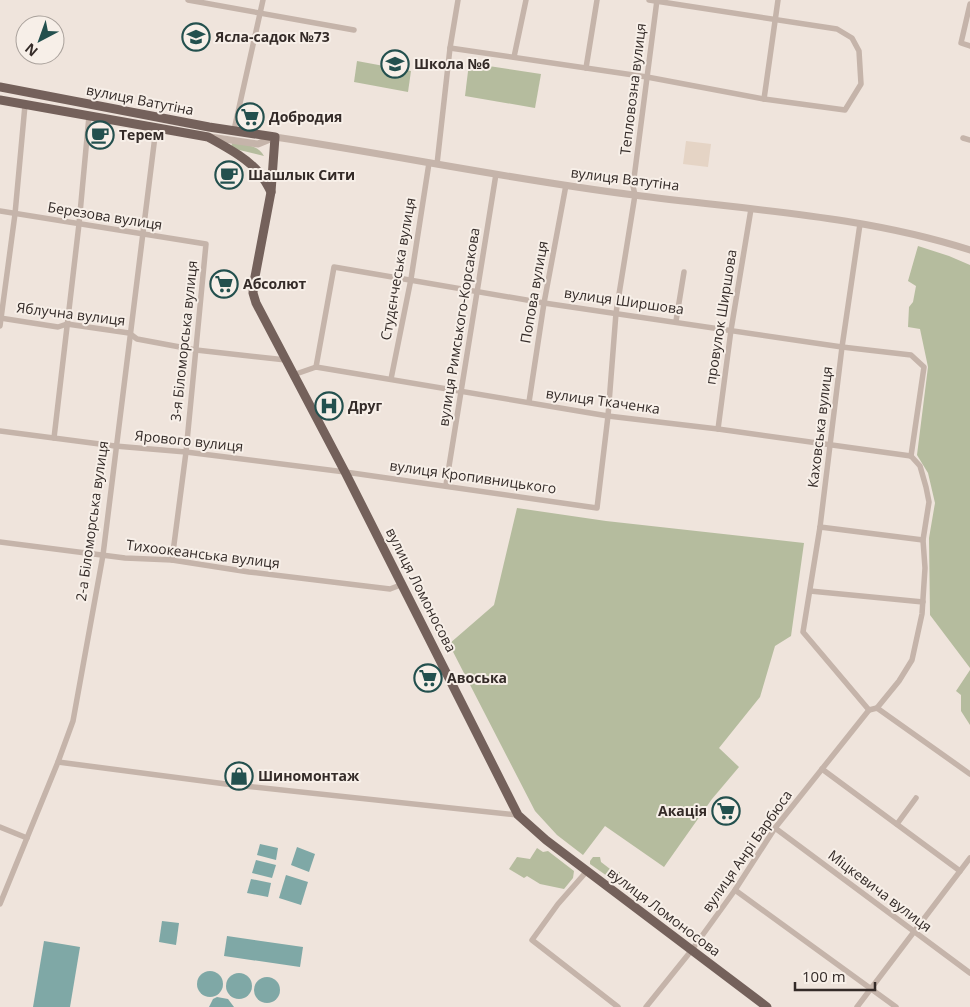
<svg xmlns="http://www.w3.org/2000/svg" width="970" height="1007" viewBox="0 0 970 1007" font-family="'Open Sans',sans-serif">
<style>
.grass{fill:#b5bc9e}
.plaza{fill:#e5d4c5}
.water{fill:#7fa8a6}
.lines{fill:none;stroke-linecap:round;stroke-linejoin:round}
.minor{stroke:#c5b4aa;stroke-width:5.5}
.tertiary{stroke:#c5b4aa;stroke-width:7}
.primary{stroke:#74615b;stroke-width:9}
.labels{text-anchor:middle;stroke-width:4;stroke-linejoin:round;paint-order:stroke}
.poi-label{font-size:14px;font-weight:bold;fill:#342b28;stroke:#f7efe8;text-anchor:start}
.street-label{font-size:14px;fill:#342b28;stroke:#f7efe8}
</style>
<rect width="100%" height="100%" fill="#efe4dc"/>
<g class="grass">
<path d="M357 61 411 71 408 92 354 82Z"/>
<path d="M469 63 541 74 535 108 465 96Z"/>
<path d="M232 143C244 145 258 144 264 156L231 148Z"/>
<path d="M918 246 949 256 970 265V668L930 615 929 538 935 503 928 473 917 455 928 367 920 329 908 327 909 307 913 302 916 286 908 281Z"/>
<path d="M517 508 606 521 804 543 791 636 775 646 760 697 719 748 739 767 712 799 664 867 605 826 583 855 557 835 535 811 449 644 494 605Z"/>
<path d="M970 670V725L961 711V695L956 691Z"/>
<path d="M537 848 543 852 548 851 574 871 573 878 564 889 540 884 527 876 524 878 509 869 517 857 530 859Z"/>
<path d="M593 857H600L601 862 614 872H620V885L590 864V861Z"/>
</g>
<path class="plaza" d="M686 141 711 144 708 167 683 164Z"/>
<g class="water">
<path d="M260 844 278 848 276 860 257 855Z"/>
<path d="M297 847 315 854 309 872 291 865Z"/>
<path d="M256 860 276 865 272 878 252 873Z"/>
<path d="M286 875 308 882 301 905 279 898Z"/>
<path d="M251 879 271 883 268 897 247 893Z"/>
<path d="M162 921 179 923 176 945 159 942Z"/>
<path d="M227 936 303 947 300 967 224 956Z"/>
<path d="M44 941 80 947 70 1007H33Z"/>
<circle cx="210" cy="984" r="13"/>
<circle cx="239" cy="986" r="13"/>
<circle cx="267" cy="990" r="13"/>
<path d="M217 997 228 999 234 1007H209L213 999Z"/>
</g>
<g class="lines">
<g class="minor">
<path d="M188 0 354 30"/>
<path d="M970 4 961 43 970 46"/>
<path d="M450 48 647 77 764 99 845 110 861 84 859 51 852 38 837 29 649 0"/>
<path d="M514 57 526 0"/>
<path d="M586 68 597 0"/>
<path d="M764 99 778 0"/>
<path d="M234 130 263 0"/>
<path d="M963 138 970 140"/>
<path d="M437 164 450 48 458 0"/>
<path d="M0 211 206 244 186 452 172 560"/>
<path d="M860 224 842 347 820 527 803 632 869 710 877 708 970 774"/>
<path d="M0 318 58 327 67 324 129 333 137 339 196 350 286 360"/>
<path d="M676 321 684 272"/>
<path d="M0 326 15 214 25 105"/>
<path d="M316 367 334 267 544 303 842 347 911 355 924 367 911 456"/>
<path d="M293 375 316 367 608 416 718 429 911 456"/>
<path d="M391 379 411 279 429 163"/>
<path d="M529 402 544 303 566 185"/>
<path d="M718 429 731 330 751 209"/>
<path d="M0 431 115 446 186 452 345 472 597 508 608 416 616 313 635 195 633 186 657 0"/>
<path d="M54 438 79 224 89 116"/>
<path d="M446 485 496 174"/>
<path d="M820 527 923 540"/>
<path d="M0 542 125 558 172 560 249 572 390 589 403 584"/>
<path d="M810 591 923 602"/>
<path d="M877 708 899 681 912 660 922 614 925 568 923 540 929 502 926 487 920 466 911 456"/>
<path d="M58 762 226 784 518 815"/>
<path d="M822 769 960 871"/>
<path d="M897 824 916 798"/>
<path d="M0 827 27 838"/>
<path d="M775 828 970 973"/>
<path d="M587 871 558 904 532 940 618 1007"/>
<path d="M735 890 896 1007"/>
<path d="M0 904 58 762 73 721 103 555 156 128"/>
<path d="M646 1007 691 951 735 890 775 828 869 710"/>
<path d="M857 1007 970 858"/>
</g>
<path class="tertiary" d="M210 137 258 144 275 137C395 155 514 180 634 195 746 210 862 215 970 250"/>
<g class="primary">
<path d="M0 87 209 127 275 137 271 192 254 282 253 293 256 303 345 472 518 815 546 840 767 1007"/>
<path d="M0 100 208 137C224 146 249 159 260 174 264 179 268 186 271 192"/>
</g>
</g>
<defs>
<g id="school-ring" transform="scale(1.4375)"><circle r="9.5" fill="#f7efe8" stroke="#23504e" stroke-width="1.5"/><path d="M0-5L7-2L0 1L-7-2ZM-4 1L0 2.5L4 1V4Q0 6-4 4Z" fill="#23504e"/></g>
<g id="supermarket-ring" transform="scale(1.4375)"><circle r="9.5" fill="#f7efe8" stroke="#23504e" stroke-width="1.5"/><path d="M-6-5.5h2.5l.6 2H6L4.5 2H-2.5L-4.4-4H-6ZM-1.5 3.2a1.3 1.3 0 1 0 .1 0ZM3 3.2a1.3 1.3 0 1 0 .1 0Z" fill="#23504e"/></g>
<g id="cafe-ring" transform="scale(1.4375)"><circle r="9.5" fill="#f7efe8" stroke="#23504e" stroke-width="1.5"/><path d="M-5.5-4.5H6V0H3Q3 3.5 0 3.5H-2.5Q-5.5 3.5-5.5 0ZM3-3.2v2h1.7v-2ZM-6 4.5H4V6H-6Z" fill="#23504e"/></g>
<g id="hospital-ring" transform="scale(1.4375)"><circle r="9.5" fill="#f7efe8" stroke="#23504e" stroke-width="1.5"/><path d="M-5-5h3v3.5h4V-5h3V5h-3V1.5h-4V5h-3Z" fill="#23504e"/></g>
<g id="shop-ring" transform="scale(1.4375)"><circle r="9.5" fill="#f7efe8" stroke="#23504e" stroke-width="1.5"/><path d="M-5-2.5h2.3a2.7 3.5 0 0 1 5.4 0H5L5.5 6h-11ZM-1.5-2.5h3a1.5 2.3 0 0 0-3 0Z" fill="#23504e"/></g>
</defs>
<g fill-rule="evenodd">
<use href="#school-ring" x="196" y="37"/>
<use href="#school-ring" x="395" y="64"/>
<use href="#supermarket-ring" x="250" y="117"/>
<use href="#cafe-ring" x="100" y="135"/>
<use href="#cafe-ring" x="229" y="175"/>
<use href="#supermarket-ring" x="224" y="284"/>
<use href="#hospital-ring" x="329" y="406"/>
<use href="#supermarket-ring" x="428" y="678"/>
<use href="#shop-ring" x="239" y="776"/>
<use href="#supermarket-ring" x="726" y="811"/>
</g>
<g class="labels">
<g class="poi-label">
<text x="215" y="42">Ясла-садок №73</text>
<text x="414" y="69">Школа №6</text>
<text x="269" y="122">Добродия</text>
<text x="119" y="140">Терем</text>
<text x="248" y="180">Шашлык Сити</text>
<text x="243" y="289">Абсолют</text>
<text x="348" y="411">Друг</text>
<text x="447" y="683">Авоська</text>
<text x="258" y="781">Шиномонтаж</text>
<text x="707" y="816" text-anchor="end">Акація</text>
</g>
<g class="street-label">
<text transform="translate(633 89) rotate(-83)" y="5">Тепловозна вулиця</text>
<text transform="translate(140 100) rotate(11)" y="5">вулиця Ватутіна</text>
<text transform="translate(625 179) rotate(7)" y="5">вулиця Ватутіна</text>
<text transform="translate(105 216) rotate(9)" y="5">Березова вулиця</text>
<text transform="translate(398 269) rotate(-80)" y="5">Студєнчеська вулиця</text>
<text transform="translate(534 292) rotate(-80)" y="5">Попова вулиця</text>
<text transform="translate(624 301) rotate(8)" y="5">вулиця Ширшова</text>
<text transform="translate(71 314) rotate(7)" y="5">Яблучна вулиця</text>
<text transform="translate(721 317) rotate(-81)" y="5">провулок Ширшова</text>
<text transform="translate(459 327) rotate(-81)" y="5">вулиця Римського-Корсакова</text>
<text transform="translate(184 341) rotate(-84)" y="5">3-я Біломорська вулиця</text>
<text transform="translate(603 401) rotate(8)" y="5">вулиця Ткаченка</text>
<text transform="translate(820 427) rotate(-83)" y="5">Каховська вулиця</text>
<text transform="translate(189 441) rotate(6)" y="5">Ярового вулиця</text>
<text transform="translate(473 477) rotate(8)" y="5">вулиця Кропивницького</text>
<text transform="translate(92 521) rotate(-82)" y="5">2-а Біломорська вулиця</text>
<text transform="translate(203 554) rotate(7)" y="5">Тихоокеанська вулиця</text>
<text transform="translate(421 590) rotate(63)" y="5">вулиця Ломоносова</text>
<text transform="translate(747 851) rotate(-55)" y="5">вулиця Анрі Барбюса</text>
<text transform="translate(880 891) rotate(37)" y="5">Міцкевича вулиця</text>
<text transform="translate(664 912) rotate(37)" y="5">вулиця Ломоносова</text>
</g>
</g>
<g transform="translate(40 40) rotate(221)"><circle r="24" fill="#f7efe8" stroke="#a9a19b"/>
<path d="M0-4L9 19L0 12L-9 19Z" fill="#23504e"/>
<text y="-8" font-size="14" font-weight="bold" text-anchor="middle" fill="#342b28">N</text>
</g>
<path d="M795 982v8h80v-8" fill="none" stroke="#342b28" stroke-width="2.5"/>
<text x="802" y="982" font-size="15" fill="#342b28" stroke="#f7efe8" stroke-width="4" paint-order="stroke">100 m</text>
</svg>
